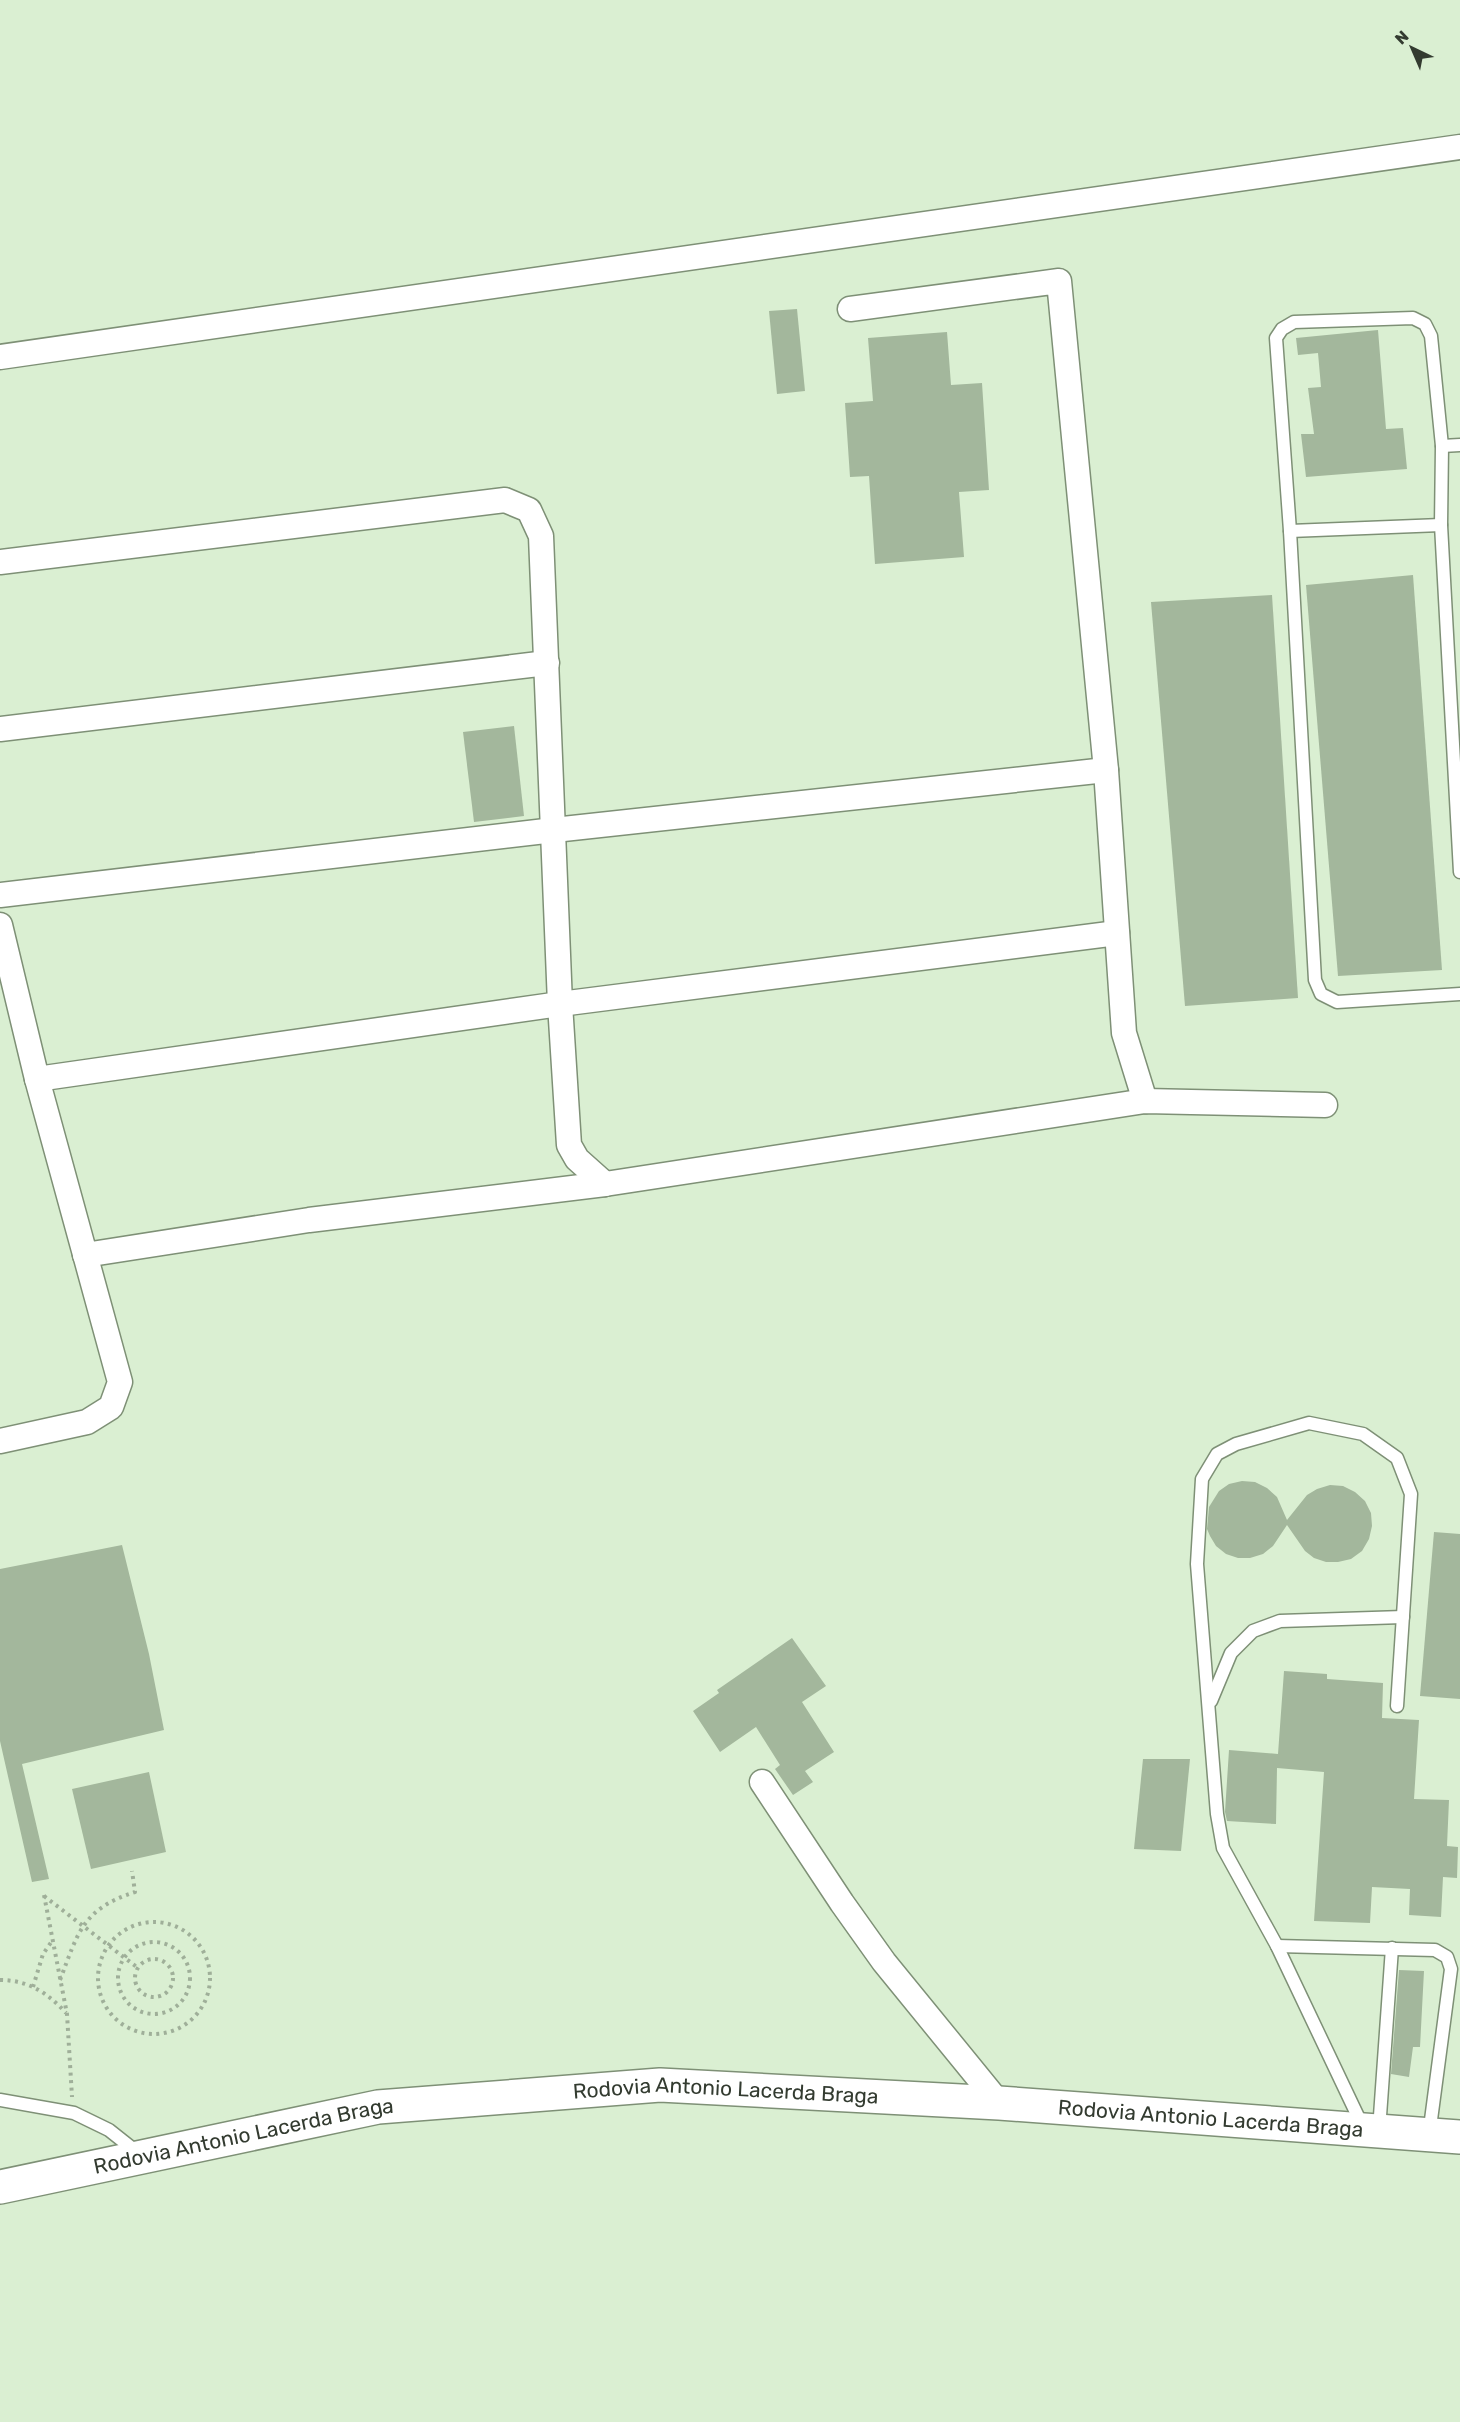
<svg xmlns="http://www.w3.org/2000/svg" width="1460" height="2422" viewBox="0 0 1460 2422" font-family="Rubik,sans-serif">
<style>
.building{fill:#a3b79c}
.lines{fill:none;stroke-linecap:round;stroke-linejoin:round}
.service-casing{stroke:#7e9076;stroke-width:15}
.minor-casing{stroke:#7e9076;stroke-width:27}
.secondary-casing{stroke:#7e9076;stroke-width:36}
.path{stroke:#9faf99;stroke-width:4;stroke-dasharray:3 4.5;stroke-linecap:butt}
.service{stroke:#fff;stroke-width:12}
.minor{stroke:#fff;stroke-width:24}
.secondary{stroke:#fff;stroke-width:33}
.labels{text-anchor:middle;stroke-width:6;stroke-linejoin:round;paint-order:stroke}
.street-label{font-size:21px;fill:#333b30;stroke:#daefd2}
</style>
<rect width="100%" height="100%" fill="#daefd2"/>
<g class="building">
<path d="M797 309 805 391 777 394 769 311Z"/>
<path d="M1378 330 1386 429 1403 428 1407 469 1306 477 1301 434H1314L1308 388 1321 387 1318 353 1298 355 1296 338Z"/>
<path d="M947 332 951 385 982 383 989 490 959 492 964 557 875 564 869 476 850 477 845 403 873 401 868 338Z"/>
<path d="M1413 575 1442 970 1338 976 1306 585Z"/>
<path d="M1272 595 1298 998 1185 1006 1151 602Z"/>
<path d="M514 726 524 816 474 822 463 732Z"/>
<path d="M1242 1481 1255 1482 1267 1488 1277 1497 1287 1520 1307 1495 1317 1489 1330 1485 1343 1486 1355 1492 1365 1501 1371 1513 1372 1526 1369 1539 1362 1551 1351 1559 1338 1562H1326L1314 1558 1305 1551 1287 1525 1273 1546 1263 1554 1250 1558H1238L1226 1554 1216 1546 1210 1536 1207 1529 1209 1507 1219 1491 1229 1484Z"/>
<path d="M1434 1532 1460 1534V1699L1420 1696Z"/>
<path d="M122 1545 149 1654 164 1730 22 1764 49 1879 32 1882 0 1741V1569Z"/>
<path d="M792 1638 826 1686 802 1702 834 1752 805 1771 813 1782 793 1795 775 1769 780 1765 756 1727 720 1752 693 1711 719 1693 717 1690Z"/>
<path d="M1284 1671 1327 1674V1679L1383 1683 1382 1718 1419 1720 1414 1799 1449 1800 1447 1846 1458 1847 1457 1878 1443 1877 1441 1917 1409 1915 1410 1889 1372 1887 1370 1923 1314 1921 1324 1772 1277 1768 1276 1824 1227 1821 1225 1812 1229 1750 1278 1754Z"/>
<path d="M1143 1759H1190L1181 1851 1134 1849Z"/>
<path d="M149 1772 166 1852 91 1869 72 1789Z"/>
<path d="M1399 1970 1424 1971 1420 2047H1413L1409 2077 1391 2074Z"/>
</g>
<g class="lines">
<g class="service-casing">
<g id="service">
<path d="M1442 446 1460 445"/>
<path d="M1290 531 1441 525"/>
<path d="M1460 872 1441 525 1442 446 1431 336 1425 324 1413 318 1294 322 1282 329 1276 338 1290 531 1315 980 1321 994 1337 1002 1460 994"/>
<path d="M1211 1701 1231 1653 1253 1631 1280 1621 1403 1617"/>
<path d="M1277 1946 1435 1950 1447 1957 1451 1969 1429 2135"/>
<path d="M0 2100 74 2113 109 2130 138 2153"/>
<path d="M1363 2127 1277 1946 1223 1848 1217 1814 1197 1564 1202 1479 1217 1454 1236 1444 1309 1423 1363 1434 1397 1458 1411 1494 1397 1706"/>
<path d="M1379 2130 1392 1948"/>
</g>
</g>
<g class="minor-casing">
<g id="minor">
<path d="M850 309 1059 281 1106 770 1124 1033 1145 1101"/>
<path d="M0 357 1460 147"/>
<path d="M0 562 505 500 529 510 541 536 560 1004 569 1145 577 1159 605 1184"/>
<path d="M0 729 547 663"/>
<path d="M0 895 554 830 1106 770"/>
<path d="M0 925 37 1079 120 1382 111 1407 87 1422 0 1441"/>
<path d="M37 1079 560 1004 1117 933"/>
<path d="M85 1255 309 1220 605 1184 1145 1101 1325 1105"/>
<path d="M762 1782 842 1903 884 1962 999 2103"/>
</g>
</g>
<g class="secondary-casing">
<g id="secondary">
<path id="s1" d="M0 2187 378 2107 660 2085 999 2103 1460 2137"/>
</g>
</g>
<g class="path">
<path d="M44 1895 67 2014 72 2097"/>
<path d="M44 1896 138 1968"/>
<circle cx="154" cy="1978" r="56"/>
<circle cx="154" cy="1978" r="36"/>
<circle cx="154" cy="1978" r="19"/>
<path d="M0 1980C28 1980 48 1993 66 2013"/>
<path d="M60 1980C78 1933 82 1909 135 1892L132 1871"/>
<path d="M33 1987 43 1954 52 1941"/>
</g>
<use href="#service" class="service"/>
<use href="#minor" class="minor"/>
<use href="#secondary" class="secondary"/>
</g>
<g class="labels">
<g class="street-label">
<text dy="7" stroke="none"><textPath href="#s1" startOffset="735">Rodovia Antonio Lacerda Braga</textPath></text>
<text dy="7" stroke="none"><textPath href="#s1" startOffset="1221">Rodovia Antonio Lacerda Braga</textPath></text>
<text dy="7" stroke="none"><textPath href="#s1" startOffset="249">Rodovia Antonio Lacerda Braga</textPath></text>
</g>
</g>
<g transform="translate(1412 48) rotate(316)" stroke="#daefd2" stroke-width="4.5" paint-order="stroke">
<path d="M0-4.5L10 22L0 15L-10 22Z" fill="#333b30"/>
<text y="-9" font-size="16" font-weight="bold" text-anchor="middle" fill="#333b30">N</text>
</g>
</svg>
